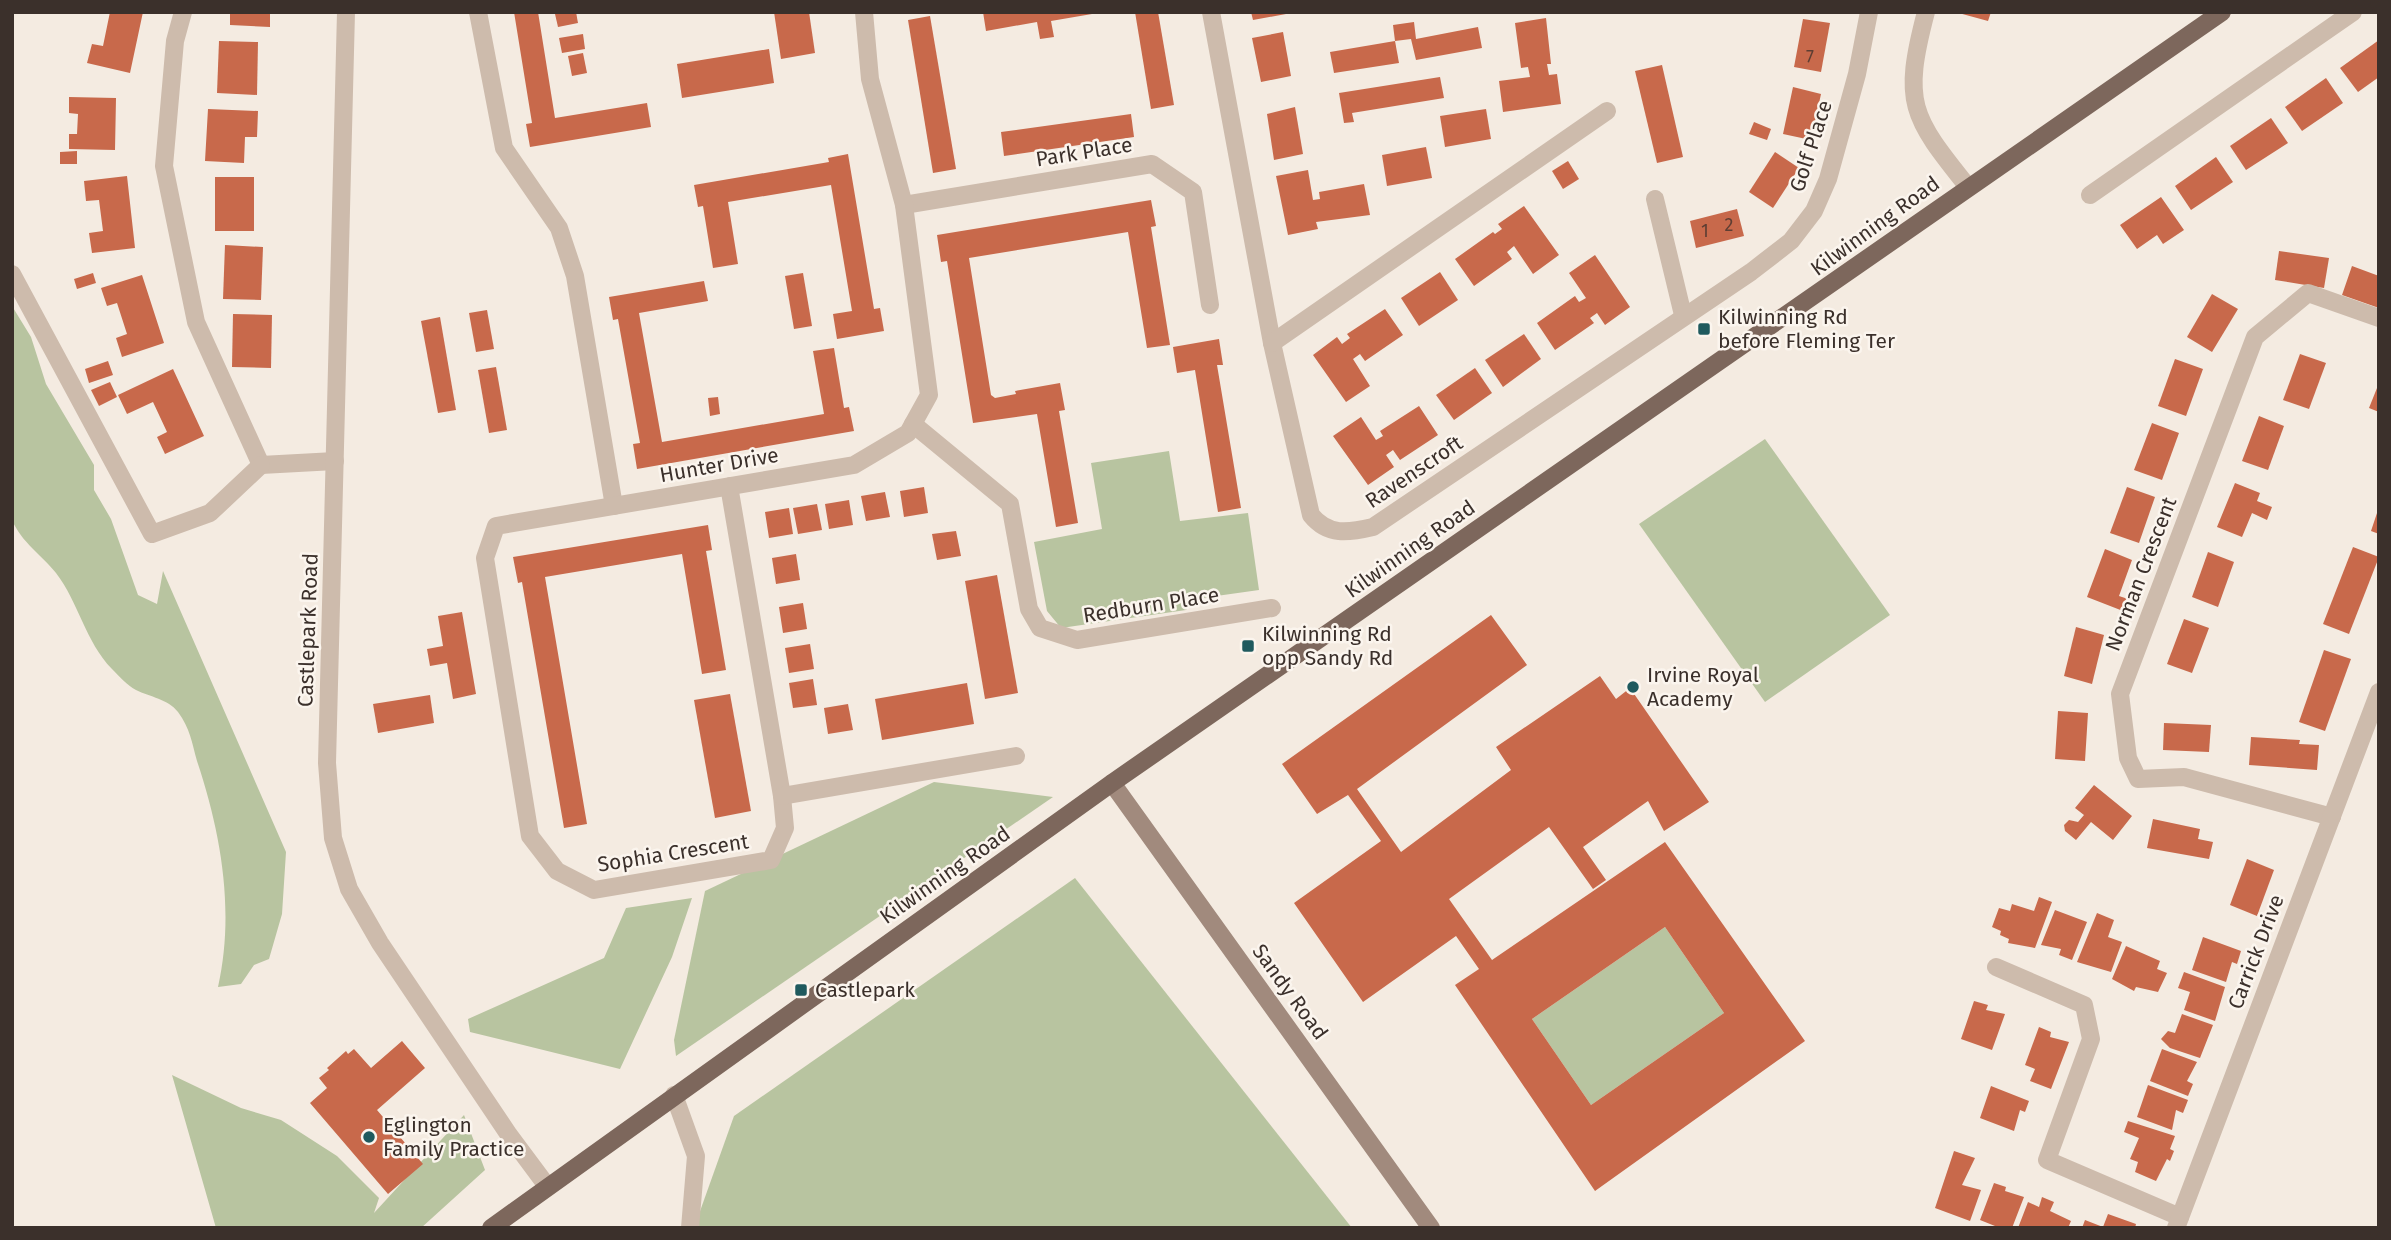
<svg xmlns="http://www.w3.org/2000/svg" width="2391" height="1240" viewBox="0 0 2391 1240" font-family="'Fira Sans',sans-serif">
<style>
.green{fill:#b8c4a0}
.building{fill:#c8694b;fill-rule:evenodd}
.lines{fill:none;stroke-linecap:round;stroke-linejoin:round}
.minor{stroke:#cdbbac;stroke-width:18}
.secondary{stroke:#a18a7d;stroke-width:18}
.primary{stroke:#7d675c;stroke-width:18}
.poi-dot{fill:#1f5a5e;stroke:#fbf5ee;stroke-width:2.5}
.labels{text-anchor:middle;stroke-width:5;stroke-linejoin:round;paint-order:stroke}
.number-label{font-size:18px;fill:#5e3e33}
.street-label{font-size:21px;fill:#3b302b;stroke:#fbf5ee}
.poi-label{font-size:21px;fill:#3b302b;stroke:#fbf5ee;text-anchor:start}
</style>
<rect width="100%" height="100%" fill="#f4ebe1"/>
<g class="green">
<path d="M12 306 31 337 46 384 94 465V490L111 519 138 595 157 604 163 571 286 852 282 914 269 959 254 965 241 984 218 987C235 911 221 833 197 761 192 743 190 728 178 712 168 699 150 697 136 690 128 686 119 676 112 669 85 641 79 603 56 573 41 554 22 543 12 520Z"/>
<path d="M1765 439 1890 615 1765 702 1639 524Z"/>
<path d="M1169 451 1180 521 1248 513 1259 590 1195 599 1186 610 1061 628 1047 611 1034 542 1102 529 1091 463Z"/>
<path d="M934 782 1053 797 676 1056 674 1040 705 891Z"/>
<path d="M1075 878 1352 1228H694L734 1116Z"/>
<path d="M692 898 672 957 620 1069 470 1032 468 1019 604 958 626 908Z"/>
<path d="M1665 927 1724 1013 1591 1105 1532 1019Z"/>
<path d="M172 1075 241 1108 281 1120 337 1156 379 1198 374 1213 464 1115 485 1170 421 1228H216Z"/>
</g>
<g class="building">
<path d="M110 12H143L130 73 87 63 92 44 103 46Z"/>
<path d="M230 12H270V27L230 25Z"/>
<path d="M514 12H538L555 118 647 103 651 127 530 147 526 124 532 123Z"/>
<path d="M563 12H576L578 23 558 27 555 14Z"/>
<path d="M774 12H809L815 53 781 59Z"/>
<path d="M983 12H1092V14L1051 21 1054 37 1040 39 1037 22 986 31Z"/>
<path d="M1135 12H1158L1174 105 1151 109Z"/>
<path d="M1251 12H1285L1286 14 1253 20Z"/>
<path d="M1955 12H1991L1988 21Z"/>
<path d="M930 16 956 169 933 173 908 20Z"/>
<path d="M1546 18 1551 64H1547L1549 75 1557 74 1561 104 1503 112 1499 81 1530 77 1528 67 1521 68 1515 23Z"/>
<path d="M1803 19 1830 23 1821 72 1794 67Z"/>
<path d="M1414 22 1416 39 1478 27 1482 48 1416 60 1411 39 1395 41 1393 25Z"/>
<path d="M1283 32 1291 76 1261 82 1252 38Z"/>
<path d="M583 34 585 49 562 53 559 38Z"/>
<path d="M2379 40V77L2358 92 2340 68Z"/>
<path d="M219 41 258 42 257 95 217 93Z"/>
<path d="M1395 41 1399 63 1334 73 1330 52Z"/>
<path d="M769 49 774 83 682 98 677 64Z"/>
<path d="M583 53 587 73 572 76 568 56Z"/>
<path d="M1662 65 1683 157 1657 163 1635 71Z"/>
<path d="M1440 77 1444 98 1352 113 1354 122 1344 123 1339 93Z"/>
<path d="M2326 78 2343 103 2302 131 2285 107Z"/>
<path d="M1793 87 1821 94 1811 140 1783 134Z"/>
<path d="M69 97 116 98 115 150 69 149V134H77L78 114 69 113Z"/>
<path d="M1295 107 1303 154 1274 160 1267 114Z"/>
<path d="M208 109 258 111 257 137H245L244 163 205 161Z"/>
<path d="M1486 109 1491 139 1445 147 1440 116Z"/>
<path d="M1131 114 1134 137 1004 156 1001 132Z"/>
<path d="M2271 118 2288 143 2246 170 2230 146Z"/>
<path d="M1754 122 1771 129 1767 140 1749 134Z"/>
<path d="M1426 147 1432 178 1387 186 1382 155Z"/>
<path d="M77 151V164H60V152Z"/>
<path d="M1775 152 1799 168 1773 208 1749 192Z"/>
<path d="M848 154 874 309 880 308 884 331 837 339 833 314 852 311 831 185 728 202 738 264 713 268 703 206 698 207 694 185 829 162 828 158Z"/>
<path d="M2216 157 2233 182 2191 210 2175 186Z"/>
<path d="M1568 161 1579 179 1563 189 1552 171Z"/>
<path d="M1308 170 1313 200 1320 199 1319 192 1364 184 1370 215 1316 222 1318 229 1288 235 1276 176Z"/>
<path d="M127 176 135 248 92 253 89 233 103 231 99 200 86 201 84 181Z"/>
<rect x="215" y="177" width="39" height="54"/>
<path d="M2161 197 2184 230 2163 244 2157 235 2137 249 2120 225Z"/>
<path d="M1151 200 1156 226 1151 227 1170 345 1147 348 1128 232 969 258 991 395 995 398 1016 394 1015 391 1060 383 1065 410 1059 411 1078 523 1056 527 1037 414 973 423 947 261 941 262 937 235Z"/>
<path d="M1524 206 1559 255 1533 274 1514 246 1507 252 1512 259 1474 286 1455 259 1493 232 1495 234 1502 229 1498 224Z"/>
<path d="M1737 209 1744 236 1696 248 1690 221Z"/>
<path d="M225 245 263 247 261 300 223 299Z"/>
<path d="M2279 251 2329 258 2324 288 2275 280Z"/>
<path d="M1595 255 1630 307 1605 325 1597 313 1590 318 1594 323 1555 350 1537 323 1575 296 1579 302 1586 298 1569 273Z"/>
<path d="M2352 266 2379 276V308L2342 295Z"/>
<path d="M1440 272 1458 300 1419 326 1401 298Z"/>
<path d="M93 273 96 283 77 289 74 279Z"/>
<path d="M803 273 812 326 794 329 785 276Z"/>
<path d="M142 275 164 343 122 357 116 338 127 334 117 303 107 306 101 288Z"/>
<path d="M704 281 708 301 639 313 662 442 824 414 813 351 834 348 844 408 849 407 854 431 637 469 633 444 640 443 618 319 613 320 609 297Z"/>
<path d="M2212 294 2238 309 2212 352 2187 337Z"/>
<path d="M1385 309 1403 335 1365 361 1360 354 1353 359 1370 386 1346 402 1313 355 1337 337 1342 344 1350 338 1347 334Z"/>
<path d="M487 310 494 349 476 352 469 313Z"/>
<path d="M233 314 272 315 271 368 232 367Z"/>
<path d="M440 317 456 410 438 413 421 321Z"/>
<path d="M1524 334 1541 359 1503 387 1485 360Z"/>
<path d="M1219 339 1223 365H1217L1241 508 1218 512 1195 370 1177 373 1173 347Z"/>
<path d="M2300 354 2326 363 2309 409 2283 400Z"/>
<path d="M2175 359 2203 369 2186 416 2158 406Z"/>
<path d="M108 361 113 375 89 383 85 369Z"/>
<path d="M496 367 507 430 489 433 478 370Z"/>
<path d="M1475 368 1492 393 1454 420 1436 395Z"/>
<path d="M173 369 204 436 165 454 157 437 167 432 153 402 127 414 118 395Z"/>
<path d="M110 382 117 397 99 406 91 390Z"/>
<path d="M2379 383V412L2369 408Z"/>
<path d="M718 397 720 414 710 416 708 398Z"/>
<path d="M1419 406 1438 435 1400 460 1393 450 1386 455 1394 467 1368 485 1333 436 1361 417 1376 440 1383 436 1380 431Z"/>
<path d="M2259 416 2284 426 2268 470 2242 461Z"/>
<path d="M2152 423 2179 433 2162 480 2134 470Z"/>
<path d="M2235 483 2260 493 2257 501 2272 507 2267 520 2252 513 2242 537 2217 527Z"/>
<path d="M924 487 928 513 904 517 900 491Z"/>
<path d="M2127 487 2155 497 2139 543 2110 533Z"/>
<path d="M885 492 890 517 866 521 861 496Z"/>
<path d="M849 500 853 525 829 529 825 504Z"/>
<path d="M817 504 822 530 798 534 793 508Z"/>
<path d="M789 508 793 534 769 538 765 512Z"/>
<path d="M2378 510H2379V534L2371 531Z"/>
<path d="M708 525 712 550 706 551 726 670 702 674 682 554 545 577 587 824 564 828 522 582 518 583 513 557Z"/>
<path d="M956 531 961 556 937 560 932 534Z"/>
<path d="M2353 547 2379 557 2349 634 2323 624Z"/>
<path d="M2105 549 2132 560 2119 596 2128 599 2123 611 2087 597Z"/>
<path d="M2208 552 2234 562 2218 607 2192 597Z"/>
<path d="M796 554 800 580 776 584 772 558Z"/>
<path d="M997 575 1018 693 985 699 965 581Z"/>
<path d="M803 603 807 629 783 633 779 607Z"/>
<path d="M462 612 476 694 453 699 447 663 430 666 427 649 443 646 438 616Z"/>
<path d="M1491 615 1527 665 1357 789 1401 852 1511 770 1496 747 1600 676 1616 699 1630 688 1709 802 1664 831 1648 801 1583 847 1606 880 1593 889 1549 827 1449 899 1492 960 1665 842 1805 1041 1595 1191 1455 985 1479 969 1456 936 1363 1002 1294 903 1381 841 1348 795 1317 814 1282 764ZM1665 927 1724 1013 1591 1105 1532 1019Z"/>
<path d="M2184 619 2209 628 2192 673 2167 664Z"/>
<path d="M2076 627 2104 635 2092 684 2064 676Z"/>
<path d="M810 644 814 669 789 673 785 648Z"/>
<path d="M2324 650 2351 659 2325 731 2299 722Z"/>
<path d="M813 679 817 705 793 708 789 683Z"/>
<path d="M967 683 974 724 882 740 875 699Z"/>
<path d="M730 694 751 811 715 818 694 700Z"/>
<path d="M430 695 434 723 378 733 373 704Z"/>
<path d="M848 704 853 730 828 734 824 708Z"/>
<path d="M2058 711 2088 713 2085 761 2055 759Z"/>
<path d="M2164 723 2211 725 2209 752 2163 750Z"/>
<path d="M2251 737 2300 740 2299 744 2319 745 2317 770 2249 765Z"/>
<path d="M2094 785 2132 816 2113 840 2091 822 2076 840 2065 831 2064 825 2069 820 2078 822 2084 815 2075 808Z"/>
<path d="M2153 819 2200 829 2198 839 2213 842 2209 859 2147 848Z"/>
<path d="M2247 859 2274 870 2257 916 2230 905Z"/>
<path d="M2039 897 2052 902 2035 948 2008 943 2009 939 2000 935 2001 931 1992 927 1999 908 2010 911 2012 904 2034 911Z"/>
<path d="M2055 910 2087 922 2072 960 2059 955 2061 949 2041 945Z"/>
<path d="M2097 913 2114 920 2108 937 2122 942 2111 972 2077 962Z"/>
<path d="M2203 937 2241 951 2237 964 2232 962 2226 982 2192 970Z"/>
<path d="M2126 946 2160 961 2157 969 2167 973 2158 992 2136 987 2134 991 2112 979Z"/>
<path d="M2184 972 2225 987 2215 1021 2184 1010 2190 992 2178 988Z"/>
<path d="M1974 1001 1988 1005 1986 1010 2005 1014 1992 1050 1961 1039Z"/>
<path d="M2182 1014 2213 1025 2200 1058 2170 1048 2161 1039 2168 1031 2175 1033Z"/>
<path d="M2039 1027 2051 1032 2050 1037 2069 1042 2051 1089 2030 1081 2035 1069 2025 1065Z"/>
<path d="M402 1041 425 1068 377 1110 423 1164 388 1194 310 1103 327 1088 319 1078 329 1070 327 1068 346 1051 348 1054 354 1049 371 1068Z"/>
<path d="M2162 1049 2197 1062 2187 1081 2193 1084 2188 1096 2150 1081Z"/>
<path d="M2148 1085 2188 1100 2183 1113 2176 1110 2172 1130 2137 1117Z"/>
<path d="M1991 1086 2029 1101 2025 1112 2020 1110 2014 1131 1980 1118Z"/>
<path d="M2128 1121 2175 1136 2170 1149 2174 1151 2170 1161 2167 1159 2156 1181 2135 1172 2138 1162 2130 1159 2139 1138 2124 1132Z"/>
<path d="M1954 1151 1975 1158 1962 1185 1981 1190 1970 1221 1935 1208Z"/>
<path d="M1994 1183 2006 1187 2005 1191 2024 1197 2012 1228H2000L1980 1220Z"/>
<path d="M2042 1197 2054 1202 2050 1211 2071 1221 2068 1228H2018L2028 1202 2039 1207Z"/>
<path d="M2108 1214 2136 1224 2135 1228H2082L2085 1220 2103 1227Z"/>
</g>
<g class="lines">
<g class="minor">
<path d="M183 12 175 41 164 166 196 322 261 465 335 461"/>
<path d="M346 12 327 763 333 838 349 889 380 943 509 1135 547 1186"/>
<path d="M478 12 504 148 559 228 575 276 614 506"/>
<path d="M1211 12 1272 343 1311 515C1328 536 1348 533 1373 527L1751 272 1791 241 1814 211 1828 179 1857 74 1869 12"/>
<path d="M1926 12C1902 103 1911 116 1968 187"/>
<path d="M2090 195 2353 12"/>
<path d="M1655 199 1683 315"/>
<path d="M904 205 1152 164 1193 192 1210 305"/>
<path d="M12 274 152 534 210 513 261 465"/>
<path d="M1272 343 1607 111"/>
<path d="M913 424 1010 504 1029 609 1040 628 1077 640 1272 608"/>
<path d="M729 486 782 796 785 828 771 860 594 890 557 871 530 836 485 558 496 526 854 465 908 433 929 395 904 205 870 79 864 12"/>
<path d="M782 796 1016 756"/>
<path d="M2332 817 2184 777 2138 779 2128 758 2120 694 2255 337 2308 293 2379 318"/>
<path d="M1996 967 2084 1005 2091 1039 2047 1160 2180 1217"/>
<path d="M674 1095 696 1156 690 1228"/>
<path d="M2176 1228 2379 692"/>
</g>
<path class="secondary" d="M1112 783 1431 1228"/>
<path class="primary" d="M491 1228 1112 783 2222 12"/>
</g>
<g class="poi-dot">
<rect x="1697" y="322" width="14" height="14" rx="3.5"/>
<rect x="1241" y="639" width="14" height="14" rx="3.5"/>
<circle cx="1633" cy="687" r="7"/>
<rect x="794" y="983" width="14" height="14" rx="3.5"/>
<circle cx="369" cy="1137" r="7"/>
</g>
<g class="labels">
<g class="number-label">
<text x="1810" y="63">7</text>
<text x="1729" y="231">2</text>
<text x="1705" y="237">1</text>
</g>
<g class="street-label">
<text transform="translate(1811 146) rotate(-72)" y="7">Golf Place</text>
<text transform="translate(1084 152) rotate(-9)" y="7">Park Place</text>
<text transform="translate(1875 226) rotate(-36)" y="7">Kilwinning Road</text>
<text transform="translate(719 465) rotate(-10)" y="7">Hunter Drive</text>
<text transform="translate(1414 472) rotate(-34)" y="7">Ravenscroft</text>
<text transform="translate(1410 549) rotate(-35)" y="7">Kilwinning Road</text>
<text transform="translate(2141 574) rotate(-69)" y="7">Norman Crescent</text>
<text transform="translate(1151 605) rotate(-9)" y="7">Redburn Place</text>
<text transform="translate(308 630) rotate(-88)" y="7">Castlepark Road</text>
<text transform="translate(673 853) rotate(-9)" y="7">Sophia Crescent</text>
<text transform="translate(945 875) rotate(-35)" y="7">Kilwinning Road</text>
<text transform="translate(2256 952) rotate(-69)" y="7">Carrick Drive</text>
<text transform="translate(1290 992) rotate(54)" y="7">Sandy Road</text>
</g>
<g class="poi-label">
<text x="1718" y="324">Kilwinning Rd<tspan x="1718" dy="24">before Fleming Ter</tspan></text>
<text x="1262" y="641">Kilwinning Rd<tspan x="1262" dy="24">opp Sandy Rd</tspan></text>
<text x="1647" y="682">Irvine Royal<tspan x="1647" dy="24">Academy</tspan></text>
<text x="815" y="997">Castlepark</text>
<text x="383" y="1132">Eglington<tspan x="383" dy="24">Family Practice</tspan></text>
</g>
</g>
<rect width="2391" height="1240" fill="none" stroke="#3b302b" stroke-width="28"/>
</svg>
